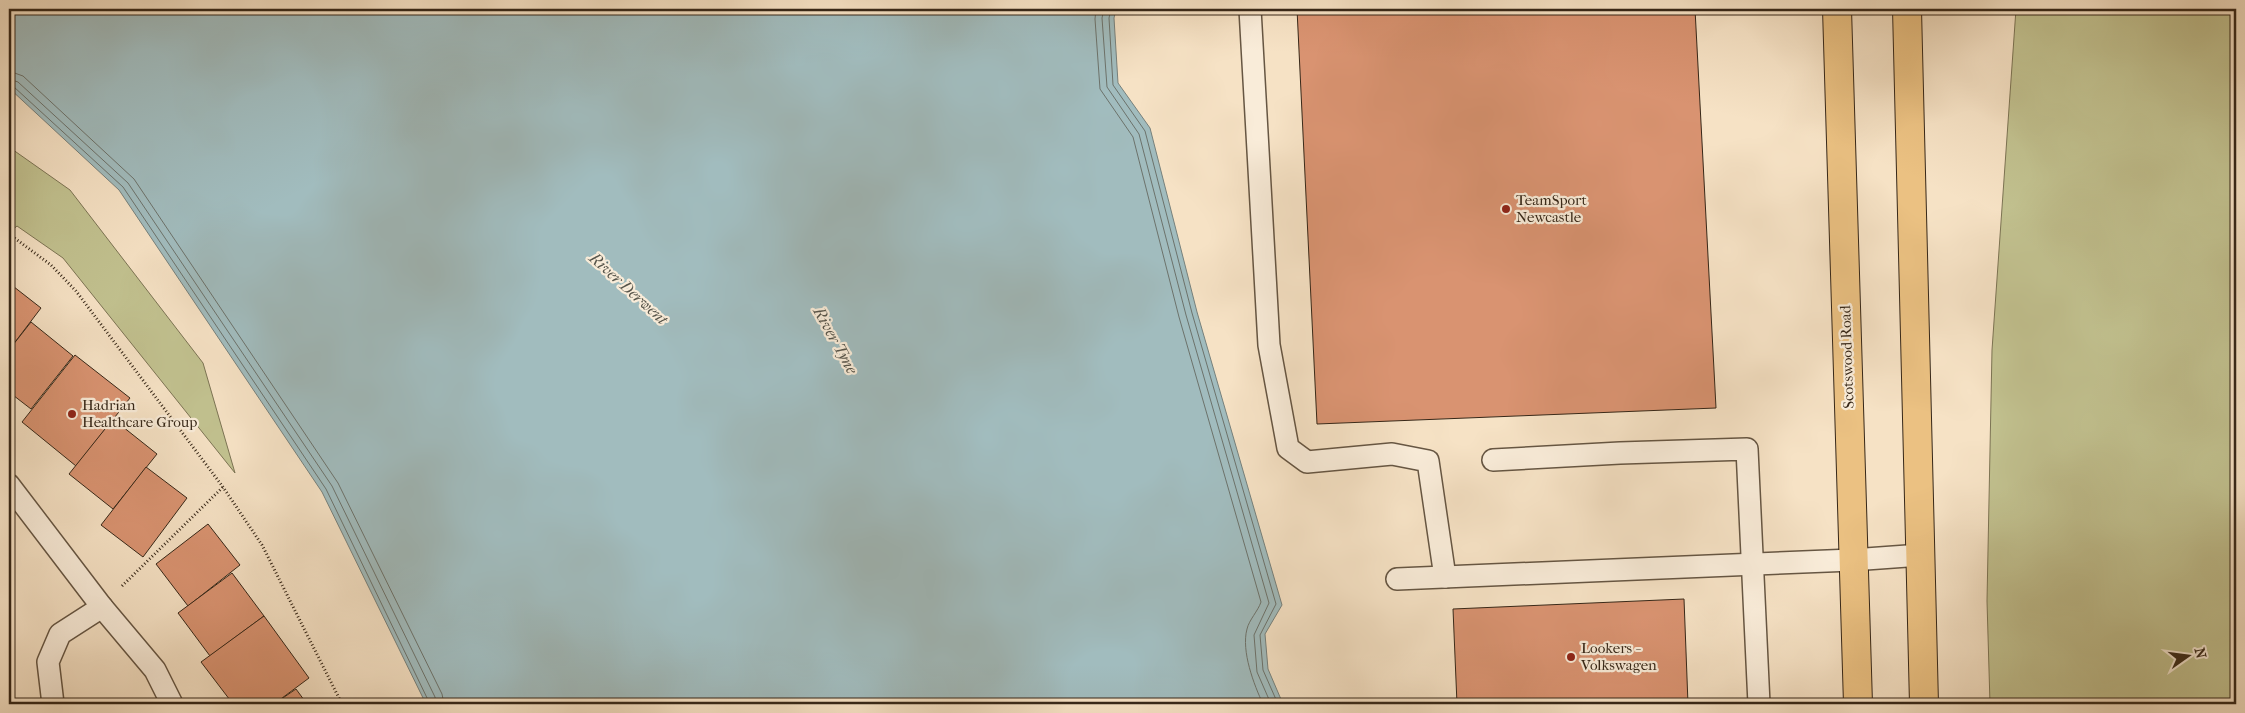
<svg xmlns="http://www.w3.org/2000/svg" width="2245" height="713" viewBox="0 0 2245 713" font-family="'IM FELL French Canon',serif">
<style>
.green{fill:#c2c290;stroke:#7c7454}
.water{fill:#a1bcbe;stroke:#76807c}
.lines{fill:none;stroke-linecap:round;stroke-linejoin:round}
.shore{stroke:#6c726b;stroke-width:1}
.building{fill:#d99371;stroke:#362718}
.lane-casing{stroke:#665643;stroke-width:24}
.primary-casing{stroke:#362718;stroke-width:30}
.path{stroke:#362718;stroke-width:3;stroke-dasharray:1 2.5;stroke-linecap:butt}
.lane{stroke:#f9ecd9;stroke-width:21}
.primary{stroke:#ebc182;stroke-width:28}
.poi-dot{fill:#8f2418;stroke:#f9ecd9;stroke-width:2}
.labels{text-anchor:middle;stroke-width:4.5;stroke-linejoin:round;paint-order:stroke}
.poi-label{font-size:15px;fill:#362718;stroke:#f9ecd9;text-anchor:start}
.street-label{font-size:15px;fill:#362718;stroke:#f9ecd9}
.water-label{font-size:16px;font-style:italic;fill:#56544a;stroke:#f9ecd9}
</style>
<rect width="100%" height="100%" fill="#f6e2c5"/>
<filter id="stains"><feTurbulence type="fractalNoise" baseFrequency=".004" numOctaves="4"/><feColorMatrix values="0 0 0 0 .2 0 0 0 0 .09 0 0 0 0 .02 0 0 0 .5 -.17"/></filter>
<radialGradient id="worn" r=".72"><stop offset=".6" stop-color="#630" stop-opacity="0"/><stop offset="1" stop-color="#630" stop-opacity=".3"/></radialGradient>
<g class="green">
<path d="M2016 9H2236V704H1990L1987 601 1992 350Z"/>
<path d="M9 147 70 190 203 363 235 473 63 258 17 226 9 233Z"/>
</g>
<path class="water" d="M9 9H1116L1114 18 1118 83 1150 128 1197 312 1282 605 1265 634 1268 669 1283 704H426L322 492 119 190 9 88Z"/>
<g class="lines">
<g class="shore">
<path d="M1096 9 1095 19 1100 89 1133 137 1179 317 1261 602C1258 611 1249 620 1247 629 1241 651 1254 685 1263 704"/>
<path d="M1104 9 1102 18 1107 87 1139 134 1186 315 1269 603 1254 635 1257 672 1271 704"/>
<path d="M1111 9 1109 18 1113 85 1145 131 1192 313 1276 604 1260 635 1263 670 1278 704"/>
<path d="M9 71 23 76 134 179 338 483 442 694 444 704"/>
<path d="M9 79 18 82 128 183 332 486 435 697 436 704"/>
<path d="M9 85 14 87 123 187 326 489 430 704"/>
</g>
</g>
<g class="building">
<path d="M1297 9H1695L1716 408 1317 424Z"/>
<path d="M9 283 41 308 9 350Z"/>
<path d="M31 322 73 356 31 409 9 392V350Z"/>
<path d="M75 355 130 398 76 466 22 422Z"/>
<path d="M113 419 157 454 113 509 69 474Z"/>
<path d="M146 467 187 498 143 557 101 525Z"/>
<path d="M208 524 240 565 188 606 156 564Z"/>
<path d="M232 573 264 616 210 656 178 613Z"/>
<path d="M1684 599 1688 704H1457L1453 609Z"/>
<path d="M264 616 309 678 274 704H233L201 662Z"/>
<path d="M296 689 307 704H274Z"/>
</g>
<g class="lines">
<g class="lane-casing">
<g id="lane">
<path d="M1250 9 1269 345 1288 448 1307 462 1392 454 1428 461 1445 577"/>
<path d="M1493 460 1620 453 1747 449 1759 704"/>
<path d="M9 485 102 607 155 670 172 704"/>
<path d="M1397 579 1852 560 1921 555"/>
<path d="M53 704 48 662 60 634 102 607"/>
</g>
</g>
<g class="primary-casing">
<g id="primary">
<path d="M1837 9 1858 704"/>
<path d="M1907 9 1924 704"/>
</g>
</g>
<g class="path">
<path d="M9 234 51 265 76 291 223 487 262 545 342 704"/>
<path d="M122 586 223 487"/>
</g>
<use href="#lane" class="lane"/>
<use href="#primary" class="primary"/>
</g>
<g class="poi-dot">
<circle cx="1506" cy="209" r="5"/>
<circle cx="72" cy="414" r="5"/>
<circle cx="1571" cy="657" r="5"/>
</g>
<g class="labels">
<g class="poi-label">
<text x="1516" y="205">TeamSport<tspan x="1516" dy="17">Newcastle</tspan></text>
<text x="82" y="410">Hadrian<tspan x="82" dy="17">Healthcare Group</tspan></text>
<text x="1581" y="653">Lookers -<tspan x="1581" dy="17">Volkswagen</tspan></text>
</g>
<g class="street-label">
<text transform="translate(1847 357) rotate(-92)" y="5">Scotswood Road</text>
</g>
<g class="water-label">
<text transform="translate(629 288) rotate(42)" y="6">River Derwent</text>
<text transform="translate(836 340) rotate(61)" y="6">River Tyne</text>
</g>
</g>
<rect width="2245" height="713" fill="none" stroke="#f6e2c5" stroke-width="30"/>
<rect x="10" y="10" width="2225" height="693" fill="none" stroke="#362718" stroke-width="2.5"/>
<rect x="15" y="15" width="2215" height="683" fill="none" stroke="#362718"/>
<g transform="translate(2188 656) rotate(76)" stroke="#f9ecd9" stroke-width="4" paint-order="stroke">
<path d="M0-4L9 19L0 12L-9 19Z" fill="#362718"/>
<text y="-8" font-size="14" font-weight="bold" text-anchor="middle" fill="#362718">N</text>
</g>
<rect width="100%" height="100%" filter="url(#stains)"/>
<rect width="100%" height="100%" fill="url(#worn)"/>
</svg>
